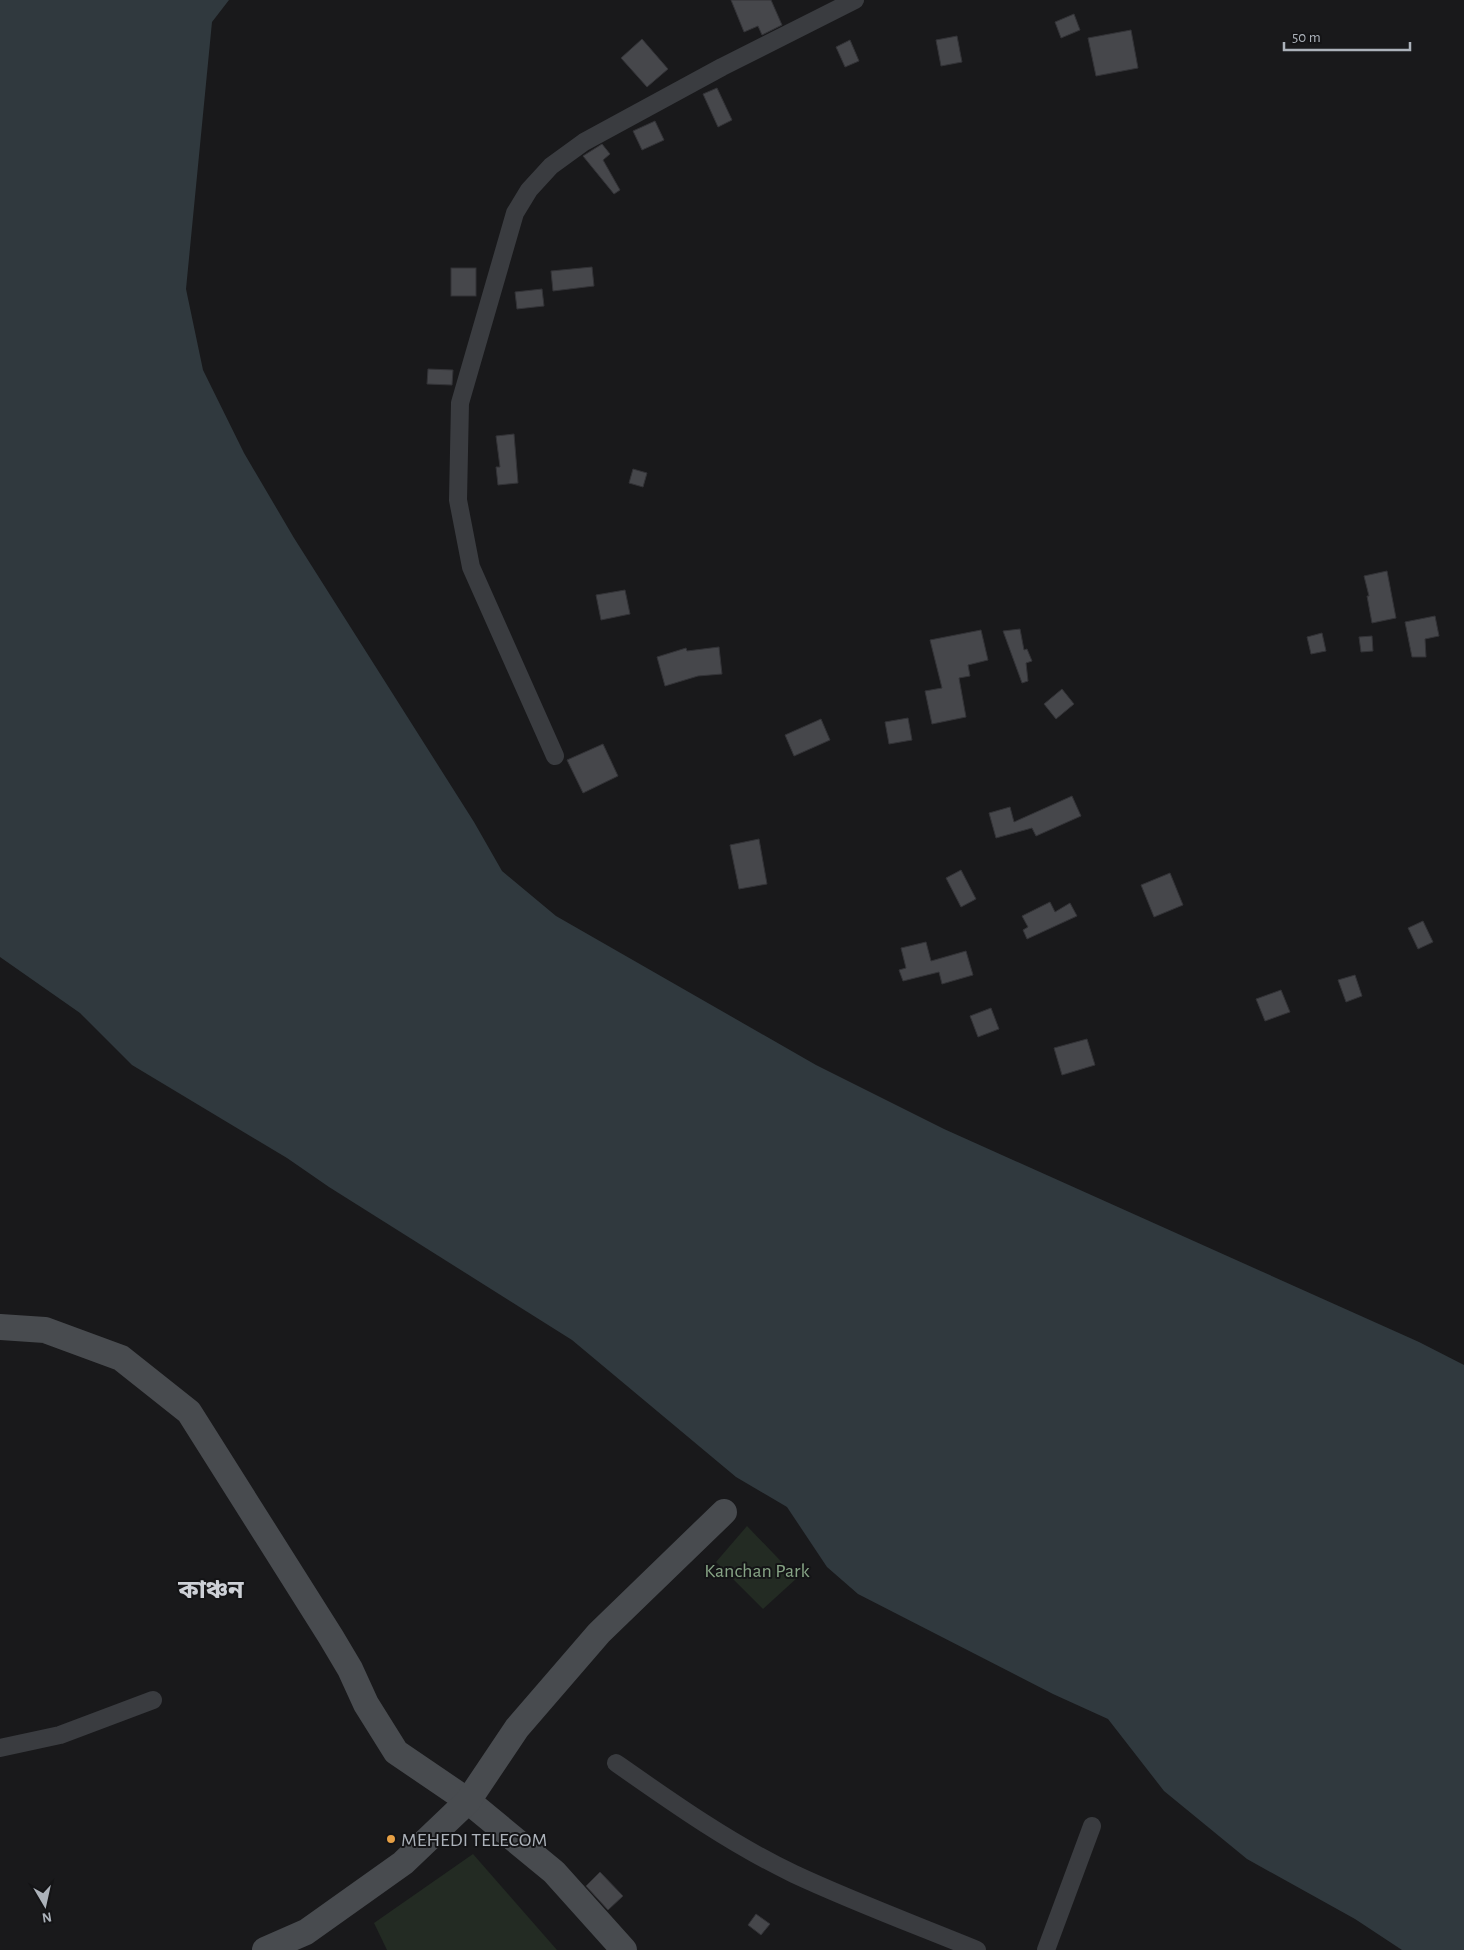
<svg xmlns="http://www.w3.org/2000/svg" width="1464" height="1950" viewBox="0 0 1464 1950" font-family="'Alegreya Sans','Noto Sans Bengali',sans-serif">
<style>
.park{fill:#232b23}
.water{fill:#30393e}
.building{fill:#46474b;stroke:#333337}
.lines{fill:none;stroke-linecap:round;stroke-linejoin:round}
.street{stroke:#3a3c40;stroke-width:18}
.secondary{stroke:#484b4f;stroke-width:26}
.poi-dot{fill:#e7a045;stroke:#141416;stroke-width:2}
.labels{text-anchor:middle;stroke-width:4;stroke-linejoin:round;paint-order:stroke}
.park-label{font-size:20px;fill:#86a385;stroke:#141416}
.poi-label{font-size:20px;fill:#acb2ba;stroke:#141416;text-anchor:start}
.district-label{font-size:25px;font-weight:bold;fill:#cdd0d6;stroke:#141416}
</style>
<rect width="100%" height="100%" fill="#19191b"/>
<g class="park">
<path d="M747 1526 797 1578 763 1609 716 1562Z"/>
<path d="M473 1854 557 1950H387L374 1923Z"/>
</g>
<path class="water" d="M0 0H229L212 22 186 289 203 370 244 453 294 538 474 822 502 871 556 916 816 1065 944 1129 1419 1342 1464 1365V1950H1402L1355 1919 1247 1859 1164 1791 1108 1719 1053 1694 858 1594 827 1567 787 1507 736 1477 572 1340 329 1187 287 1158 132 1065 80 1013 0 957Z"/>
<g class="building">
<path d="M731 0H771L782 25 762 35 758 26 744 32Z"/>
<path d="M1074 14 1080 30 1061 38 1055 22Z"/>
<path d="M1131 30 1138 68 1096 76 1088 38Z"/>
<path d="M957 36 962 62 941 66 936 40Z"/>
<path d="M642 39 668 69 647 87 621 58Z"/>
<path d="M850 40 859 61 845 67 836 47Z"/>
<path d="M717 88 732 120 718 127 703 94Z"/>
<path d="M655 121 664 140 642 150 633 131Z"/>
<path d="M602 144 610 154 603 160 620 190 614 194 583 156Z"/>
<path d="M592 267 594 286 553 291 551 271Z"/>
<rect x="451" y="268" width="25" height="28"/>
<path d="M542 289 544 306 517 309 515 292Z"/>
<path d="M428 369 453 370 452 385 427 384Z"/>
<path d="M514 434 518 483 498 485 496 467H500L496 436Z"/>
<path d="M633 469 647 473 643 487 629 483Z"/>
<path d="M1387 571 1396 618 1372 623 1367 596H1369L1364 576Z"/>
<path d="M625 590 630 614 601 620 596 595Z"/>
<path d="M1435 616 1439 636 1425 639 1426 657H1412L1405 622Z"/>
<path d="M1020 629 1024 650 1027 649 1032 661 1026 663 1028 681 1022 683 1003 631Z"/>
<path d="M981 630 988 660 968 665 970 676 959 678 966 717 932 724 925 691 942 688 930 640Z"/>
<path d="M1322 633 1326 651 1311 654 1307 637Z"/>
<path d="M1372 636 1373 651 1361 652 1359 637Z"/>
<path d="M719 647 722 674 698 676 665 686 657 657 686 648 687 651Z"/>
<path d="M1062 689 1074 704 1056 719 1044 704Z"/>
<path d="M908 718 912 740 889 744 885 722Z"/>
<path d="M821 719 830 740 794 756 785 735Z"/>
<path d="M603 744 618 776 583 793 567 760Z"/>
<path d="M1072 796 1081 816 1036 836 1032 828 996 838 989 813 1010 807 1014 822Z"/>
<path d="M759 839 767 884 739 889 730 845Z"/>
<path d="M961 870 976 899 961 907 946 878Z"/>
<path d="M1170 873 1183 905 1154 917 1141 885Z"/>
<path d="M1050 902 1055 912 1070 903 1077 916 1027 939 1023 930 1028 927 1022 916Z"/>
<path d="M1423 921 1433 942 1418 949 1408 928Z"/>
<path d="M926 942 931 961 966 951 973 975 942 984 939 972 903 981 899 970 906 968 901 948Z"/>
<path d="M1355 975 1362 996 1346 1002 1338 980Z"/>
<path d="M1281 990 1290 1012 1265 1021 1256 999Z"/>
<path d="M991 1008 999 1029 978 1037 970 1016Z"/>
<path d="M1087 1039 1095 1065 1062 1075 1054 1048Z"/>
<path d="M600 1872 623 1896 608 1910 586 1886Z"/>
<path d="M756 1914 770 1924 761 1935 748 1925Z"/>
</g>
<g class="lines">
<g class="street">
<path d="M555 756 471 567 458 500 460 403 515 213 529 190 551 166 584 142 722 67 855 0"/>
<path d="M0 1748 60 1735 153 1700"/>
<path d="M616 1763C673 1803 731 1844 794 1874 854 1902 916 1925 977 1950"/>
<path d="M1046 1950 1092 1826"/>
</g>
<g class="secondary">
<path d="M0 1327 45 1330 121 1358 189 1412 331 1637 350 1669 366 1704 396 1752 468 1801 554 1872 624 1950"/>
<path d="M265 1950 306 1932 403 1863 468 1801 517 1728 599 1633 724 1512"/>
</g>
</g>
<circle class="poi-dot" cx="391" cy="1839" r="5"/>
<g class="labels">
<g class="park-label">
<text x="757" y="1577">Kanchan Park</text>
</g>
<g class="poi-label">
<text x="401" y="1846">MEHEDI TELECOM</text>
</g>
<g class="district-label">
<text x="211" y="1598">কাঞ্চন</text>
</g>
</g>
<g transform="translate(45 1905) rotate(171)" stroke="#141416" stroke-width="4" paint-order="stroke">
<path d="M0-4L9 19L0 12L-9 19Z" fill="#acb2ba"/>
<text y="-8" font-size="14" font-weight="bold" text-anchor="middle" fill="#acb2ba">N</text>
</g>
<path d="M1284 42v8h126v-8" fill="none" stroke="#acb2ba" stroke-width="2.5"/>
<text x="1292" y="42" font-size="15" fill="#acb2ba" stroke="#141416" stroke-width="4" paint-order="stroke">50 m</text>
</svg>
